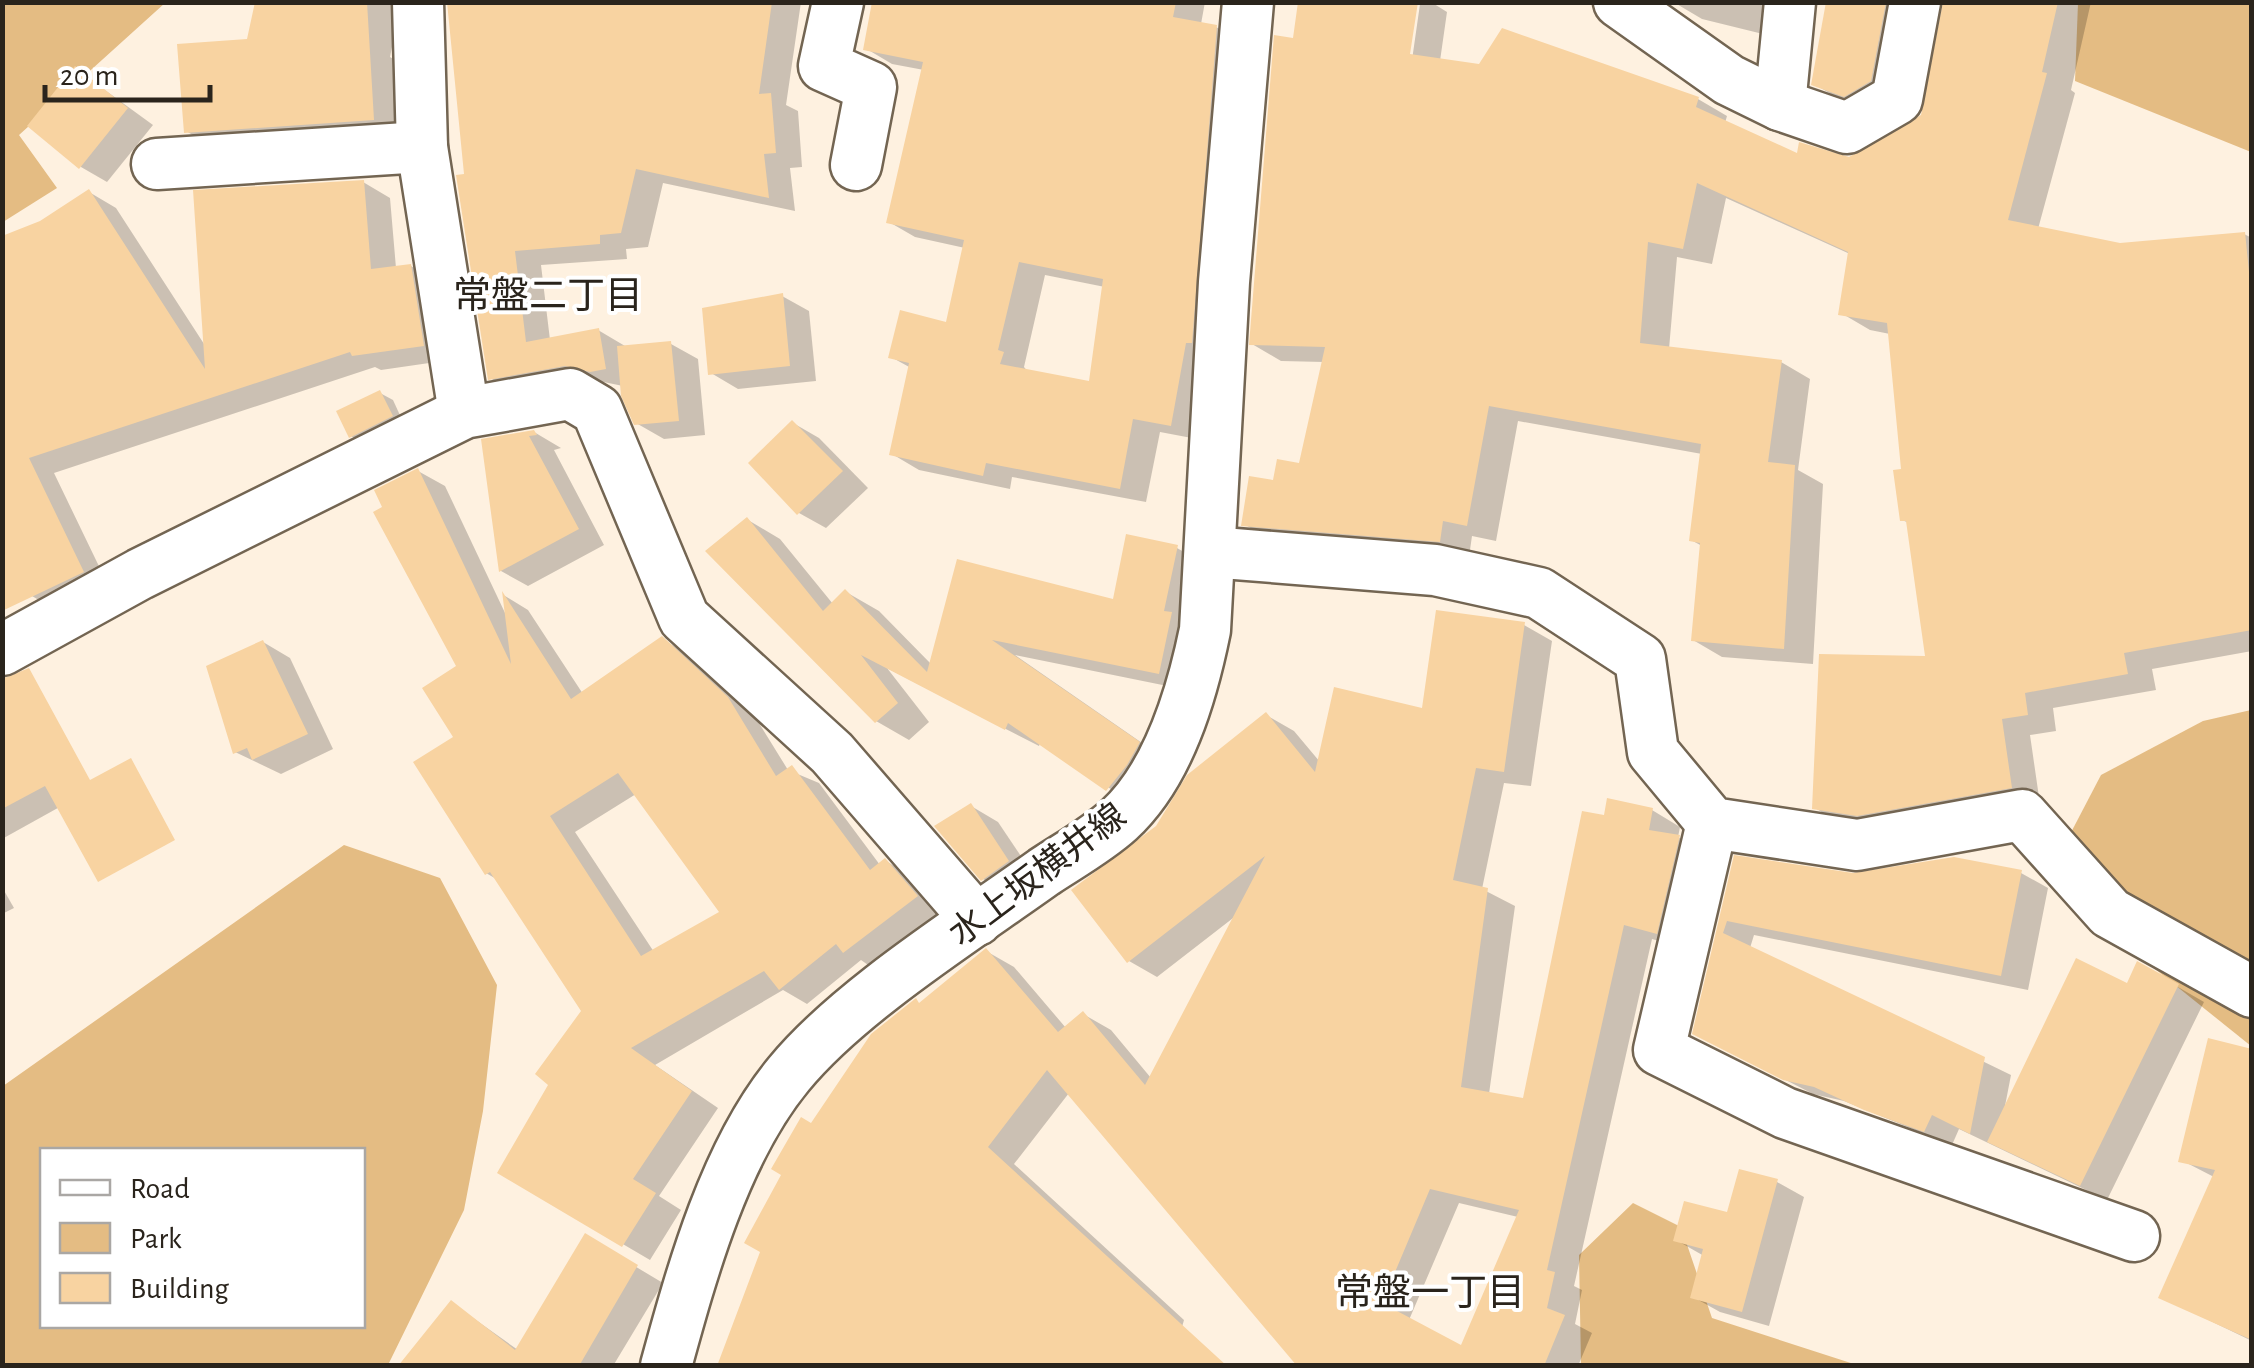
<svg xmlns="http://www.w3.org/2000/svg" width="2254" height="1368" viewBox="0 0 2254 1368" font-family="'Alegreya Sans','Noto Sans JP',sans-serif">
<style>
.green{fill:#e4bc83;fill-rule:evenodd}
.shadow{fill:#0003;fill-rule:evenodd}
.building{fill:#f8d3a1;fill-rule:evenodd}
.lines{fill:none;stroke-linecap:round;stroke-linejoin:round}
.minor-casing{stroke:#736552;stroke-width:55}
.minor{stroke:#fff;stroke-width:50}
.labels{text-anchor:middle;stroke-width:8;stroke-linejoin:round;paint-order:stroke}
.street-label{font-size:35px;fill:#2a241c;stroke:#fff}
.neighbourhood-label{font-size:38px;fill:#2a241c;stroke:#fff}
</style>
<rect width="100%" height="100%" fill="#fef1e0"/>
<g class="green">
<path d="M3 3H165L19 135 57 188 3 222Z"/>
<path d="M2078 3H2251V152L2075 81Z"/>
<path d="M2251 710V1046L2109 932 2066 842 2101 775 2203 721Z"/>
<path d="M344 845 440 878 497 985 483 1111 464 1210 389 1363 3 1365V1086ZM362 1150V1326H42V1150Z"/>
<path d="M1633 1203 1681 1227 1712 1318 1857 1365H1581L1579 1255Z"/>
</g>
<g class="shadow">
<path d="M257 2H401L390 57 418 73 423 147 235 160 186 131 249 41Z"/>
<path d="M536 2H801L786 105 798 111 802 167 790 168 795 211 663 183 648 247 626 249 627 259 541 265 550 340 598 330 625 346 671 344 698 359 705 435 664 439 636 423 623 386 594 380 517 394 490 378 467 177Z"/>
<path d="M875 2H1205L1201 24 1216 27 1243 42 1197 439 1160 432 1146 502 1012 477 1010 489 919 470 892 454 911 368 891 357 948 325 965 248 915 237 889 222 924 70 892 64 865 48ZM1045 275 1105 287 1091 384 1028 372 1024 367Z"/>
<path d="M1301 2H1431L1447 12 1440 61 1698 99 1727 116 1725 123 1799 157 1851 159 1923 116 1945 2H2091L2071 90 2075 93 2038 229 2120 246 2244 234 2252 238V651L2152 669 2156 690 2053 708 2056 731 2030 735 2040 804 1844 825 1815 808 1928 658 1909 523 1902 520 1904 471 1890 334 1870 330 1841 313 1850 254 1726 198 1712 264 1677 257 1669 349 1781 362 1810 379 1798 470 1823 484 1813 664 1722 657 1693 640 1702 546 1691 540 1702 454 1518 421 1496 541 1472 536 1469 557 1273 541 1244 524 1275 482 1301 466 1324 362 1281 361 1252 344ZM1415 4H1420L1411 67 1406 66Z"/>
<path d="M1774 2 1767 35 1702 19 1675 3Z"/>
<path d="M1829 2H1921L1900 97 1843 101 1814 84Z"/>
<path d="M76 69 153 125 107 182 81 167Z"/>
<path d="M363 182 390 198 396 268 411 266 438 282 450 360 381 370 375 367 54 473 109 587 59 612 32 596 2 534 41 223 89 192 116 208 206 347Z"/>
<path d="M782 296 809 311 816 381 738 389 711 373Z"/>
<path d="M380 393 393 400 404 424 364 444 351 436Z"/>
<path d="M793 423 819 438 868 488 826 528 799 513Z"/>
<path d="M534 432 561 448 554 450 604 545 528 586 501 571 484 442Z"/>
<path d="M418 471 445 486 506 615 505 596 528 610 583 694 662 639 689 655 754 715 788 770 819 783 880 865 886 861 912 877 943 912 871 967 861 960 807 1004 783 990 655 1065 718 1108 659 1196 681 1210 650 1260 500 1172 552 1084 584 1011 498 880 486 873 456 738 460 667 386 508ZM636 794 722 913 654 952 575 832Z"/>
<path d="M748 520 780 539 833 604 846 592 879 611 932 665 958 562 1115 602 1177 548 1210 567 1192 691 1015 655 1171 763 1140 808 1040 743 1039 746 887 668 929 722 909 740 876 721Z"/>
<path d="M1524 625 1552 641 1531 786 1504 783 1482 889 1515 906 1489 1094 1525 1100 1606 818 1652 810 1680 827 1678 837 1706 854 1684 948 1652 939 1574 1286 1582 1290 1575 1324 1592 1333 1578 1366H1300L1069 1093 1014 1164 1184 1320 1171 1366 811 1126 921 1004 986 951 1014 967 1066 1028 1083 1014 1111 1030 1151 1078 1237 915 1157 977 1129 961 1158 828 1266 715 1294 731 1320 762 1425 711ZM1459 1203 1518 1217 1462 1349 1409 1320Z"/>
<path d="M263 642 290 658 333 749 281 774 235 752Z"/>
<path d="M2 684 65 804 2 839Z"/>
<path d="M971 806 998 822 1035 877 1010 895 983 879Z"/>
<path d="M1736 858 1853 876 2021 873 2048 888 2028 990 1754 935 1750 948 2011 1075 2005 1106 2128 987 2138 964 2204 1002 2107 1200 1959 1129 1952 1145 1844 1101 1813 1094 1695 1033Z"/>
<path d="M2 887 14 908 2 914Z"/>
<path d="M2252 1051V1341L2161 1297 2214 1177 2181 1160Z"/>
<path d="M1777 1182 1804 1197 1769 1326 1720 1312 1693 1297 1704 1256 1676 1240 1728 1215Z"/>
<path d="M586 1237 663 1283 613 1366H416L452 1303 518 1350Z"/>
</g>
<g class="building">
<path d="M255 2H367L374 120 184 133 177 44 247 39Z"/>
<path d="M447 2H772L759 94 771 93 776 153 764 154 769 198 636 169 621 233 600 235V244L515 251 526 342 599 328 606 369 590 372 565 366 488 380 456 175 464 174Z"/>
<path d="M872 2H1176L1173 17 1217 25 1192 343H1186L1171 426 1133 419 1120 489 986 463 983 476 889 455 909 363 888 358 900 310 946 322 964 240 886 223 923 62 863 50ZM1019 262 1103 279 1089 381 1000 364 1004 352 998 350Z"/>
<path d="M1298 2H1418L1410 54 1479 64 1502 28 1699 97 1696 107 1797 153 1799 142 1849 157 1921 115 1943 2H2058L2042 72 2047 73 2008 220 2120 243 2245 232 2252 302V630L2124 653 2128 674 2025 693 2028 715 2002 719 2012 788 1857 816 1812 809 1819 654 1925 656 1906 521H1900L1893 470 1901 469 1887 323 1838 315 1848 252 1697 183 1683 249 1648 242 1640 343 1782 360 1768 462 1795 465 1784 649 1691 641 1700 543 1689 541 1701 444 1489 406 1467 526 1443 521 1440 542 1241 526 1249 476 1273 480 1277 459 1299 463 1325 347 1249 345 1274 35 1293 38Z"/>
<path d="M1826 2H1886L1871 81 1844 97 1811 85Z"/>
<path d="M75 66 128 108 79 169 27 126Z"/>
<path d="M364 180 371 269 411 264 424 346 352 356 350 352 29 458 84 572 2 611V236L40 221 89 189 205 369 193 190Z"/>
<path d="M783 293 790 366 708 375 702 308Z"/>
<path d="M671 341 679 421 634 425 621 396 617 346Z"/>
<path d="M380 390 393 416 349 438 336 411Z"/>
<path d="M792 420 843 471 797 515 748 463Z"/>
<path d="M534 430 537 435 529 436 579 529 499 572 481 439Z"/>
<path d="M418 468 511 664 502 591 571 699 662 636 728 697 776 776 792 765 870 870 885 858 918 896 843 953 836 944 779 990 764 971 631 1048 692 1091 633 1179 656 1193 622 1247 497 1173 548 1085 535 1074 581 1011 490 872 485 875 413 762 453 737 422 688 456 666 373 512 382 507 374 490ZM618 773 719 912 641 956 550 816Z"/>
<path d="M747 517 823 611 845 589 927 672 957 559 1113 599 1126 534 1178 545 1164 611 1172 612 1159 674 992 640 1140 742 1127 765 1106 791 1008 723 1005 730 861 655 898 703 875 723 705 551Z"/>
<path d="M1436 610 1525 622 1504 772 1476 768 1453 880 1488 888 1461 1087 1523 1098 1582 811 1604 815 1607 798 1653 808 1649 830 1680 835 1657 934 1624 925 1547 1270 1555 1272 1547 1308 1565 1315 1544 1366H1297L1047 1070 988 1147 1227 1366H717L760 1252 744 1243 781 1175 771 1169 801 1117 811 1123 871 1034 916 998 919 1003 986 948 1058 1032 1083 1011 1145 1085 1265 856 1127 963 1071 890 1156 826 1187 775 1266 712 1315 772 1334 687 1422 708ZM1430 1189 1519 1210 1461 1345 1382 1303Z"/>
<path d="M263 640 308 734 252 760 247 748 233 754 206 666Z"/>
<path d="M29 668 90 780 131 758 175 840 98 882 45 786 2 809V679Z"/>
<path d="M971 803 1009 861 981 881 934 826Z"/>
<path d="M1734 855 1853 873 1954 857 2022 870 2001 976 1727 921 1723 933 1985 1057 1970 1134 1932 1115 1924 1132 1864 1110 1814 1087 1783 1080 1692 1034Z"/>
<path d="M2076 958 2127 983 2137 961 2179 984 2080 1186 1987 1142Z"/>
<path d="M2208 1038 2252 1049V1340L2158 1298 2215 1170 2178 1162Z"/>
<path d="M1739 1169 1778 1179 1742 1312 1690 1298 1703 1249 1673 1241 1684 1201 1727 1212Z"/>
<path d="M585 1233 638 1265 579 1366H398L451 1300 515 1350Z"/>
</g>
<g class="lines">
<g class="minor-casing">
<g id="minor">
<path d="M418 2 422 147 464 413"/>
<path d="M838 2 824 66 871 87 856 165"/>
<path d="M1619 2 1729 80 1780 105 1847 128 1897 99 1915 2"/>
<path d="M1780 105 1790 2"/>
<path d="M157 164 422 147"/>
<path d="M1210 552 1435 570 1539 593 1640 659 1653 752 1712 823 1857 845 2022 815 2110 913 2252 992"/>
<path d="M2 650 140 574 464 413 570 394 597 410 684 618 832 753 977 920"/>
<path d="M1712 823 1659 1050 1785 1113 2134 1236"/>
<path d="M666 1366C692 1271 725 1151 789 1074 849 1001 966 928 1044 872 1068 856 1097 840 1119 820 1169 774 1192 694 1205 630L1224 282 1248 2"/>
</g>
</g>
<use href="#minor" class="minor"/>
</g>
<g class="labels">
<g class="street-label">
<text transform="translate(1037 874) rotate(-37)" y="12">水上坂横井線</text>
</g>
<g class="neighbourhood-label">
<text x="548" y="308">常盤二丁目</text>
<text x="1430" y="1305">常盤一丁目</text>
</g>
</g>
<rect width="2254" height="1368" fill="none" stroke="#2a241c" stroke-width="10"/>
<rect x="40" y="1148" width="325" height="180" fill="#ffffff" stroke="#aaa7a4" stroke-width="2.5"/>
<rect x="60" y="1180" width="50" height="15" fill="#ffffff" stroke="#aaa7a4" stroke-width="2.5"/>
<text x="130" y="1198" font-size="30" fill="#2a241c">Road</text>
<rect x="60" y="1223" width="50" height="30" fill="#e4bc83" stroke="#aaa7a4" stroke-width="2.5"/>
<text x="130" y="1248" font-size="30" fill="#2a241c">Park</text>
<rect x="60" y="1273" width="50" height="30" fill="#f8d3a1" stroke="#aaa7a4" stroke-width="2.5"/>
<text x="130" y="1298" font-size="30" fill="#2a241c">Building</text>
<path d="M45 85v15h165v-15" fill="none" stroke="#2a241c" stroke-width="5"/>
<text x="60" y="85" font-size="30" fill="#2a241c" stroke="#ffffff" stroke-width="8" paint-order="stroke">20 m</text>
</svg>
